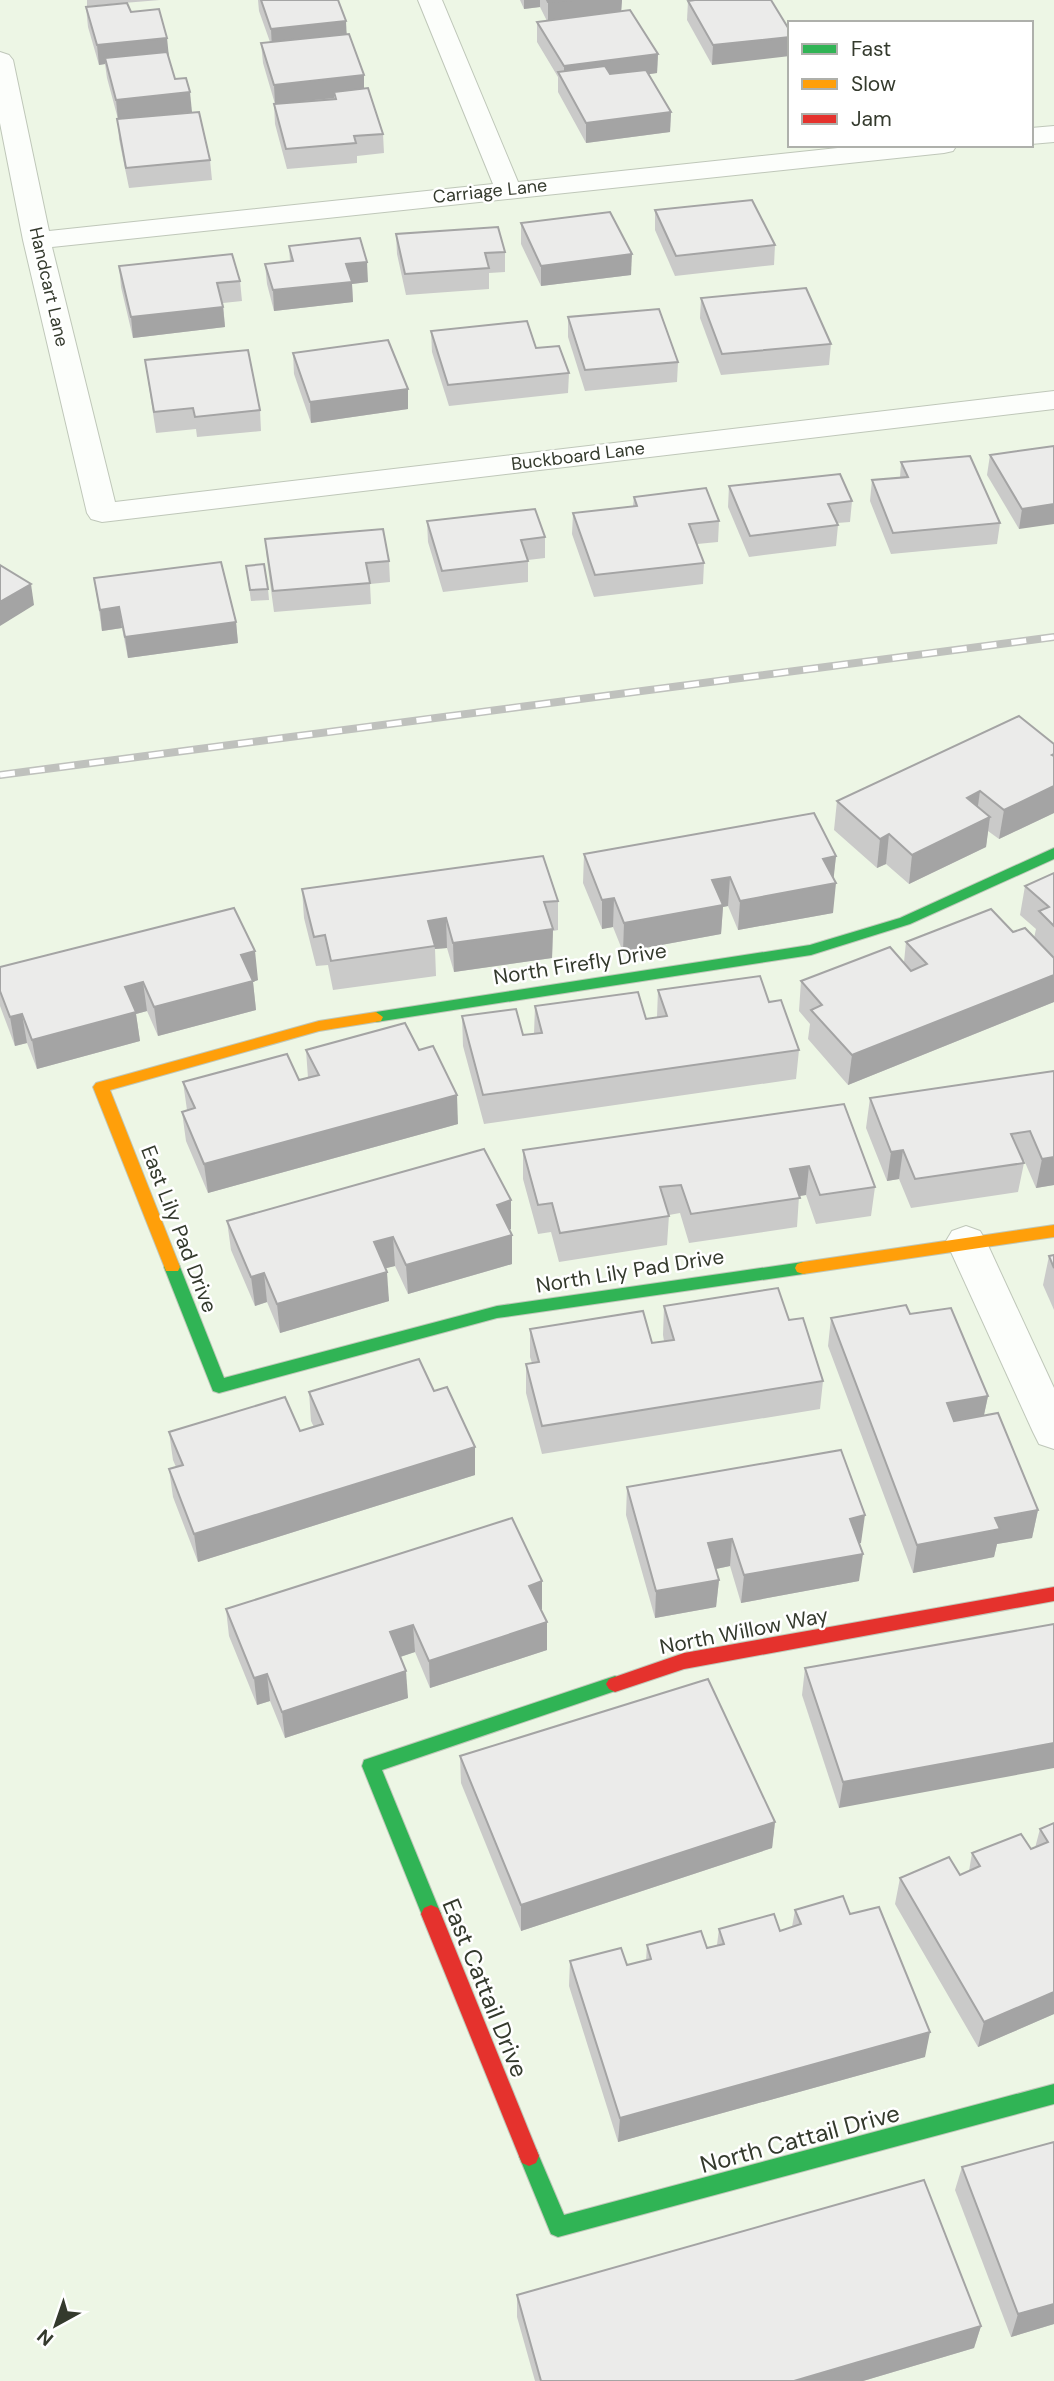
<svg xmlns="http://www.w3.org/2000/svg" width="1054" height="2381" viewBox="0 0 1054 2381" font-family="'DM Sans',sans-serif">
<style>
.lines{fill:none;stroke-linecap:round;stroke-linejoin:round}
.street-casing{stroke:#bfc7b9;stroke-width:2}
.fast-casing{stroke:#bfc7b9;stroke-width:2}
.slow-casing{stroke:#bfc7b9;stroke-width:2}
.jam-casing{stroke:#bfc7b9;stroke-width:2}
.street{fill:#fcfefb;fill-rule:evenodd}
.fast{fill:#30b455;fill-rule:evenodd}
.slow{fill:#ff9f0a;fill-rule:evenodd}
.jam{fill:#e5322d;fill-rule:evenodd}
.rail-casing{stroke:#bfc1bd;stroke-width:8}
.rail{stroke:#fff;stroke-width:5;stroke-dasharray:15;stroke-linecap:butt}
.wall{fill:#cacac9}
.shaded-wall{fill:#a4a4a4}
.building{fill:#ebebea;stroke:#a4a4a4;stroke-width:2}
.labels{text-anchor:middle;stroke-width:5;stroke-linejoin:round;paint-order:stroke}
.far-street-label{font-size:18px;fill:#343a2d;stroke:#fff}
.street-label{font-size:21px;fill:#343a2d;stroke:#fff}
.near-street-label{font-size:24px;fill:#343a2d;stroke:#fff}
</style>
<rect width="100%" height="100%" fill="#edf6e5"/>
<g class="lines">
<g class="street-casing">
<g id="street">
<path d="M418 0H442L518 182 866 145H957L953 151 944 153 52 247 115 502 1054 391V409L102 522 91 519 87 513 23 240 0 123V52L9 55 13 60 49 231 493 184Z"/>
<path d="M1054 126V142L1031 144V128Z"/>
<path d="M966 1226 980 1231 986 1241 1054 1388V1449L1039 1444 1033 1432 946 1241 952 1231Z"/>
</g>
</g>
<g class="fast-casing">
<g id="fast">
<path d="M1054 848V859L910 924 811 955 376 1022 369 1017 376 1012 810 945 900 918Z"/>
<path d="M172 1261 178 1263 180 1267 224 1378 497 1306 803 1262 809 1264 811 1268 809 1272 803 1274 497 1318 219 1393 213 1391 211 1386 164 1267 166 1263Z"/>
<path d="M615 1676 621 1679 624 1684 621 1689 382 1770 441 1914 438 1920 431 1923 424 1920 362 1766 364 1760Z"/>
<path d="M1054 2084V2104L558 2237 551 2234 519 2156 522 2149 529 2146 536 2149 564 2215Z"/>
</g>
</g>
<g class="slow-casing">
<g id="slow">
<path d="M376 1012 383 1017 381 1021 319 1031 110 1090 180 1267 178 1271H166L93 1087 96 1083 319 1021Z"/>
<path d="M1054 1225V1237L803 1274 797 1272 795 1268 797 1264 803 1262Z"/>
</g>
</g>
<g class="jam-casing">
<g id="jam">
<path d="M1054 1587V1601L684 1669 615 1692 609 1689 606 1684 609 1679 684 1653Z"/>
<path d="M431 1905 438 1908 441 1914 539 2156 536 2163 529 2166 522 2163 519 2156 421 1914 424 1908Z"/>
</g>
</g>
<use href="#street" class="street"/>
<use href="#fast" class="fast"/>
<use href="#slow" class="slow"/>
<use href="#jam" class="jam"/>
<g class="rail-casing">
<path id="rail" d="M0 775 1054 637"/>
</g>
<use href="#rail" class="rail"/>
</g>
<g class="wall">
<path d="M87 0H160L87 6Z"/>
<path d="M258 0H338L347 35 364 89 383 134 384 153 357 156V163L287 169 275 124 274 104H275L263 63 261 43 270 42 259 11Z"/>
<path d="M520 0H622L621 11 658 54 657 73 649 74 671 112 670 132 586 143 558 92V77L537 42V22L547 21 540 7 524 9Z"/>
<path d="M771 0 712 65 687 20 688 1Z"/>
<path d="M86 7 131 12 169 57H168L175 79 192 112 161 115 210 160 212 180 129 188 119 139 118 119 107 78 105 64 99 65 88 27Z"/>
<path d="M655 210 775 245 774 265 675 276 655 230Z"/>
<path d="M521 223 631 275 541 286 521 244Z"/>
<path d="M396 234 505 252V272L489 273V289L406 295 397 254Z"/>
<path d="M289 246 368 282 352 284 353 302 274 311 267 284 265 264 290 261Z"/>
<path d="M119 266 240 281 242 301 223 303 225 327 133 338 121 287Z"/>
<path d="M701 298 831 344 829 365 721 375 700 318Z"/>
<path d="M568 317 678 362 677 382 585 391 568 337Z"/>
<path d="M431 331 536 348 569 373 568 393 449 406 432 352Z"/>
<path d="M293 353 408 409 311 423 294 374Z"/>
<path d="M145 360 260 410 261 431 197 437 196 429 156 433Z"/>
<path d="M1054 446 1019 529 987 475 990 455Z"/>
<path d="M901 462 1000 523 997 544 891 554 870 501 872 480 900 478Z"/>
<path d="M729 486 852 501 850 522 837 523 838 525 836 546 749 557 728 507Z"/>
<path d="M634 497 719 521 718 542 697 544 704 563 703 584 594 597 572 534 573 513 633 506Z"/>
<path d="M427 521 545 537V558L528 560V582L443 592 428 542Z"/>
<path d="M265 539 389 561 390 582 370 584 371 604 274 612 267 560Z"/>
<path d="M246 566 268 589 269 600 251 601Z"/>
<path d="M94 578 236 622 238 643 128 658 122 628 102 631Z"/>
<path d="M1054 744V813L999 839 988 831 986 847 909 884 886 864 877 868 834 830 837 801Z"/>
<path d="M584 854 836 856 833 879V913L738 930 728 906 723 907 721 934 623 952 613 927 602 929 583 883Z"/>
<path d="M1054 873V1002L848 1085 808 1039 810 1024 799 1011 801 981 904 962 906 942 1013 932 1034 938 1036 929 1020 915 1025 886Z"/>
<path d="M302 889 558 901V930L553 931 552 958 454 972 447 948 435 949 436 976 333 990 328 965 316 966 304 918Z"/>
<path d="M0 967 258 980 253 982 256 1010 158 1036 147 1011 136 1014 140 1041 37 1069 27 1043 15 1046 0 1006Z"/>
<path d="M658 990 769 1002 799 1050 796 1079 484 1124 463 1046 462 1016 523 1035 534 1034 535 1006 646 1019 657 1017Z"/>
<path d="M306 1050 458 1124 208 1193 186 1141 182 1112 187 1110 183 1082 299 1080 308 1078Z"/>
<path d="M1054 1071V1185L1036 1188 1024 1160H1022L1024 1163 1018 1192 911 1208 899 1179 887 1181 866 1128 870 1098Z"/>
<path d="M844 1104 875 1187 871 1216 816 1224 806 1195 799 1196 797 1227 689 1243 680 1213 669 1215 667 1245 559 1262 551 1232 538 1234 523 1179V1150Z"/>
<path d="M227 1221 511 1229 509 1230 512 1235V1264L408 1294 395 1266 385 1268 389 1301 280 1333 267 1302 255 1306 231 1250Z"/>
<path d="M1054 1255V1310L1043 1285 1049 1256Z"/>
<path d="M664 1306 789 1320 823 1381 820 1409 542 1454 526 1393V1364L532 1363 530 1357V1329L652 1343 664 1341 663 1335Z"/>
<path d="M910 1314 988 1396 984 1415 1038 1510 1032 1538 997 1544 994 1557 913 1573 828 1346 831 1318Z"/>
<path d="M434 1391 475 1447V1475L198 1562 173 1497 169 1469 176 1467 173 1460 169 1432 300 1431 314 1427 311 1421 309 1392Z"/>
<path d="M627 1487 861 1543H859V1581L741 1603 730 1566 716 1569 719 1580 716 1607 655 1618 626 1515Z"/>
<path d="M542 1581V1609H541L547 1622V1650L430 1688 415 1652 400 1657 408 1698 285 1738 270 1701 257 1705 229 1636 226 1609Z"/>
<path d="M1054 1624 839 1808 802 1695 805 1668Z"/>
<path d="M460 1756 775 1822 772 1848 521 1931 461 1783Z"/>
<path d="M1054 1823V2014L978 2047 895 1904 900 1878 960 1875 969 1871 972 1853 1031 1849 1035 1848 1040 1829Z"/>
<path d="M795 1910 850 1914 925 2057 618 2142 569 1986 570 1961 627 1965 646 1961 647 1945 707 1948 717 1945 719 1929 780 1931 792 1927Z"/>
<path d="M1054 2142V2324L1011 2337 955 2190 962 2167Z"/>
<path d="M517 2295 981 2326 974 2348 863 2381H535L517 2317Z"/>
</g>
<g class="shaded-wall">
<path d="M524 0H540V7L524 9Z"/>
<path d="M572 0H622L621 14 548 22V2Z"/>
<path d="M346 21 347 41 272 49 271 29Z"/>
<path d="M790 37V56L712 65 713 45Z"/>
<path d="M167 38 169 57 106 64 105 58V64L99 65 97 45Z"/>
<path d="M658 54 657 73 566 86 564 82V66Z"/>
<path d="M364 75V95L334 92V98L275 104 274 85Z"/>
<path d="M190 92 192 112 118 120 116 100Z"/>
<path d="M671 112 670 132 586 143V123Z"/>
<path d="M632 254 631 275 541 286V266Z"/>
<path d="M367 262 368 282 352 284 353 302 274 311 273 290 346 264Z"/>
<path d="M223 307 225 327 133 338 131 317Z"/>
<path d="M408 389V409L311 423 310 402Z"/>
<path d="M1054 504V524L1019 529 1022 509Z"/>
<path d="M31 584 34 605 0 626V602Z"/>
<path d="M119 607 122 628 102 631 100 610Z"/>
<path d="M236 622 238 643 128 658 125 637Z"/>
<path d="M1054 786V813L999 839 1004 810Z"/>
<path d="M980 791 976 820 967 798Z"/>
<path d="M990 817 986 847 909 884 912 855Z"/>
<path d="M889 834 886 864 877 868 880 839Z"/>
<path d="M836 856 833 884 836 883 833 913 738 930 740 901 823 859Z"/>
<path d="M730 877 728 906 723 907 721 934 623 952 624 923 712 880Z"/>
<path d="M614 898 613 927 602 929V900Z"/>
<path d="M446 918 447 948 435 949 428 921Z"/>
<path d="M553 929 552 958 454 972 453 943Z"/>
<path d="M255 951 258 980 253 982 256 1010 158 1036 154 1007 241 955Z"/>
<path d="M1054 975V1002L848 1085 852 1055Z"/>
<path d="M143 982 147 1011 136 1014 140 1041 37 1069 32 1040 125 987Z"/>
<path d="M22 1014 27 1043 15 1046 10 1017Z"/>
<path d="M457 1095 458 1124 208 1193 204 1164Z"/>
<path d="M903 1150 899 1179 887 1181 891 1152Z"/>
<path d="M1054 1157V1185L1036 1188 1042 1159Z"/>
<path d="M809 1166 806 1195 787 1198 790 1169Z"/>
<path d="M511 1200V1229L497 1234V1205Z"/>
<path d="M512 1235V1264L408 1294 406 1265Z"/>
<path d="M393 1237 395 1266 375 1271 374 1242Z"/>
<path d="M387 1272 389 1301 280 1333 277 1304Z"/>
<path d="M264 1273 267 1302 255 1306 251 1277Z"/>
<path d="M988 1396 982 1424 942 1431 947 1403Z"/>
<path d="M475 1447V1475L198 1562 194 1534Z"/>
<path d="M1038 1510 1032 1538 997 1544 994 1557 913 1573 917 1545 995 1518Z"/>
<path d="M865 1515 861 1543 846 1546 850 1519Z"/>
<path d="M732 1539 730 1566 706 1571 708 1543Z"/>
<path d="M863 1554 859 1581 741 1603 744 1575Z"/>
<path d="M719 1580 716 1607 655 1618 656 1591Z"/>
<path d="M542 1581V1609L529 1614V1586Z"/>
<path d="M547 1622V1650L430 1688 429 1661Z"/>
<path d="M413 1625 415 1652 391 1660 390 1632Z"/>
<path d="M406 1671 408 1698 285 1738 282 1712Z"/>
<path d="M267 1674 270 1701 257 1705 254 1678Z"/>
<path d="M1054 1743V1768L839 1808 843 1782Z"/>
<path d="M775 1822 772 1848 521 1931V1905Z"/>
<path d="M1054 1992V2014L978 2047 984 2022Z"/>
<path d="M930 2032 925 2057 618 2142 620 2118Z"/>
<path d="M1054 2304V2324L1011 2337 1018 2314Z"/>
<path d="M981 2326 974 2348 863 2381H794Z"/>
</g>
<g class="building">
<path d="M261 0H338L346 21 271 29Z"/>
<path d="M547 0H572L548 2Z"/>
<path d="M695 0H771L790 31V37L713 45 688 1Z"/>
<path d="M127 3 131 12 159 9 167 38 97 45 86 7Z"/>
<path d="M630 10 658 54 564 66 537 22Z"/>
<path d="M349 34 364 75 274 85 261 43Z"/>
<path d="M167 52 175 79 186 78 190 92 116 100 105 58Z"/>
<path d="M605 66 610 74 646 70 671 112 586 123 558 72Z"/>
<path d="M368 88 383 134 354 136 356 143 286 149 274 104 336 99 334 92Z"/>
<path d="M199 112 210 160 126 168 117 119Z"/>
<path d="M752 200 775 245 676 256 655 210Z"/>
<path d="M610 212 632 254 541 266 521 223Z"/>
<path d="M498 227 505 252 485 253 489 268 405 274 396 234Z"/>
<path d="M360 238 367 262 346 264 352 282 273 290 265 264 293 261 289 246Z"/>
<path d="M232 254 240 281 217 283 223 307 131 317 119 266Z"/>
<path d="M806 288 831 344 722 354 701 298Z"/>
<path d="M659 309 678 362 585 370 568 317Z"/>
<path d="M527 321 536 348 559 346 569 373 448 385 431 331Z"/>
<path d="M388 340 408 389 310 402 293 353Z"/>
<path d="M248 350 260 410 195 417 193 408 154 412 145 360Z"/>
<path d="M1054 446V504L1022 509 990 455Z"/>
<path d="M970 456 1000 523 893 533 872 480 908 477 901 462Z"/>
<path d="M840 474 852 501 828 504 838 525 750 536 729 486Z"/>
<path d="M706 488 719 521 689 524 704 563 595 575 573 513 637 506 634 497Z"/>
<path d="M535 509 545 537 521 540 528 561 442 571 427 521Z"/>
<path d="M383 529 389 561 366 563 370 583 273 591 265 539Z"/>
<path d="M221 562 236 622 125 637 119 607 100 610 94 578Z"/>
<path d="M264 564 268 589 250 590 246 566Z"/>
<path d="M0 565 31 584 0 602Z"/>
<path d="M1019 716 1054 744V754L1052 755 1054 756V786L1004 810 980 791 967 798 990 817 912 855 889 834 880 839 837 801Z"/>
<path d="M814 813 836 856 823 859 836 883 740 901 730 877 712 880 723 905 624 923 614 898 602 900 584 854Z"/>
<path d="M543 856 558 901 544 902 553 929 453 943 446 918 428 921 435 946 331 961 325 935 314 937 302 889Z"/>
<path d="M1054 873V926L1039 911 1049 907 1025 886Z"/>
<path d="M234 908 255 951 241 955 253 981 154 1007 143 982 125 987 136 1012 32 1040 22 1014 10 1017 0 991V967Z"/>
<path d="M991 909 1013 932 1025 928 1054 958V975L852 1055 811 1010 822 1005 801 981 890 947 911 971 927 964 906 942Z"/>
<path d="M760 976 769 1002 781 1000 799 1050 483 1095 462 1016 516 1009 523 1035 542 1033 535 1006 638 992 646 1019 667 1016 658 990Z"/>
<path d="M405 1023 419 1050 433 1046 457 1095 204 1164 182 1112 195 1108 183 1082 287 1054 299 1080 319 1075 306 1050Z"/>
<path d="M1054 1071V1157L1042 1159 1030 1131 1011 1134 1024 1163 915 1179 903 1150 891 1152 870 1098Z"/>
<path d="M844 1104 875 1187 820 1195 809 1166 790 1169 800 1198 691 1214 681 1185 660 1187 669 1216 560 1233 552 1203 538 1205 523 1150Z"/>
<path d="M484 1149 511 1200 497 1205 512 1235 406 1265 393 1237 374 1242 387 1272 277 1304 264 1273 251 1277 227 1221Z"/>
<path d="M1054 1255V1268L1049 1256Z"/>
<path d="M778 1288 789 1320 803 1318 823 1381 542 1426 526 1364 539 1362 530 1329 643 1311 652 1343 674 1340 664 1306Z"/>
<path d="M906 1305 910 1314 951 1308 988 1396 947 1403 954 1421 998 1413 1038 1510 995 1518 1000 1529 917 1545 831 1318Z"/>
<path d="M419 1359 434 1391 447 1387 475 1447 194 1534 169 1469 183 1465 169 1432 285 1397 300 1431 323 1424 309 1392Z"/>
<path d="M841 1450 865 1515 850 1519 863 1554 744 1575 732 1539 708 1543 719 1580 656 1591 627 1487Z"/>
<path d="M512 1518 542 1581 529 1586 547 1622 429 1661 413 1625 390 1632 406 1671 282 1712 267 1674 254 1678 226 1609Z"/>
<path d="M1054 1624V1743L843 1782 805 1668Z"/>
<path d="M708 1679 775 1822 521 1905 460 1756Z"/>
<path d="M1054 1823V1992L984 2022 900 1878 949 1857 960 1875 980 1866 972 1853 1021 1834 1031 1849 1048 1842 1040 1829Z"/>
<path d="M843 1896 850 1914 879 1907 930 2032 620 2118 570 1961 621 1948 627 1965 651 1959 647 1945 701 1931 707 1948 724 1944 719 1929 774 1914 780 1931 801 1924 795 1910Z"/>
<path d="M1054 2142V2304L1018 2314 962 2167Z"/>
<path d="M924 2180 981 2326 794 2381H541L517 2295Z"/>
</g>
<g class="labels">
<g class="far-street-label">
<text transform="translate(490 191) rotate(-6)" y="6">Carriage Lane</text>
<text transform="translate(49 287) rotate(77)" y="6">Handcart Lane</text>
<text transform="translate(578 456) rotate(-7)" y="6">Buckboard Lane</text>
</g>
<g class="street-label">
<text transform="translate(580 964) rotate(-9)" y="7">North Firefly Drive</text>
<text transform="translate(179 1229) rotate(69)" y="7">East Lily Pad Drive</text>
<text transform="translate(630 1271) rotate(-9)" y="7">North Lily Pad Drive</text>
<text transform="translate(744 1631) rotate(-11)" y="7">North Willow Way</text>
</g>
<g class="near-street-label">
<text transform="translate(485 1988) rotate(68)" y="8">East Cattail Drive</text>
<text transform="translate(800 2139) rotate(-15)" y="8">North Cattail Drive</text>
</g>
</g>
<rect x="788" y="21" width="245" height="126" fill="#ffffff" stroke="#aeb0ab" stroke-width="2"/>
<rect x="802" y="44" width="35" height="10" fill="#30b455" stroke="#aeb0ab" stroke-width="2"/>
<text x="851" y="56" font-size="21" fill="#343a2d">Fast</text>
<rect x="802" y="79" width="35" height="10" fill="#ff9f0a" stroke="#aeb0ab" stroke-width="2"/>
<text x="851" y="91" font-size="21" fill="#343a2d">Slow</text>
<rect x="802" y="114" width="35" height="10" fill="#e5322d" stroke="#aeb0ab" stroke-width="2"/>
<text x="851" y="126" font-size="21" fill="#343a2d">Jam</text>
<g transform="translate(56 2325) rotate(220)" stroke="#ffffff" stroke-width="5" paint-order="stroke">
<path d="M0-5L12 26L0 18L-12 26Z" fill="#343a2d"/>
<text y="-10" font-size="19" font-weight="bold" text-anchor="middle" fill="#343a2d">N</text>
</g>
</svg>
